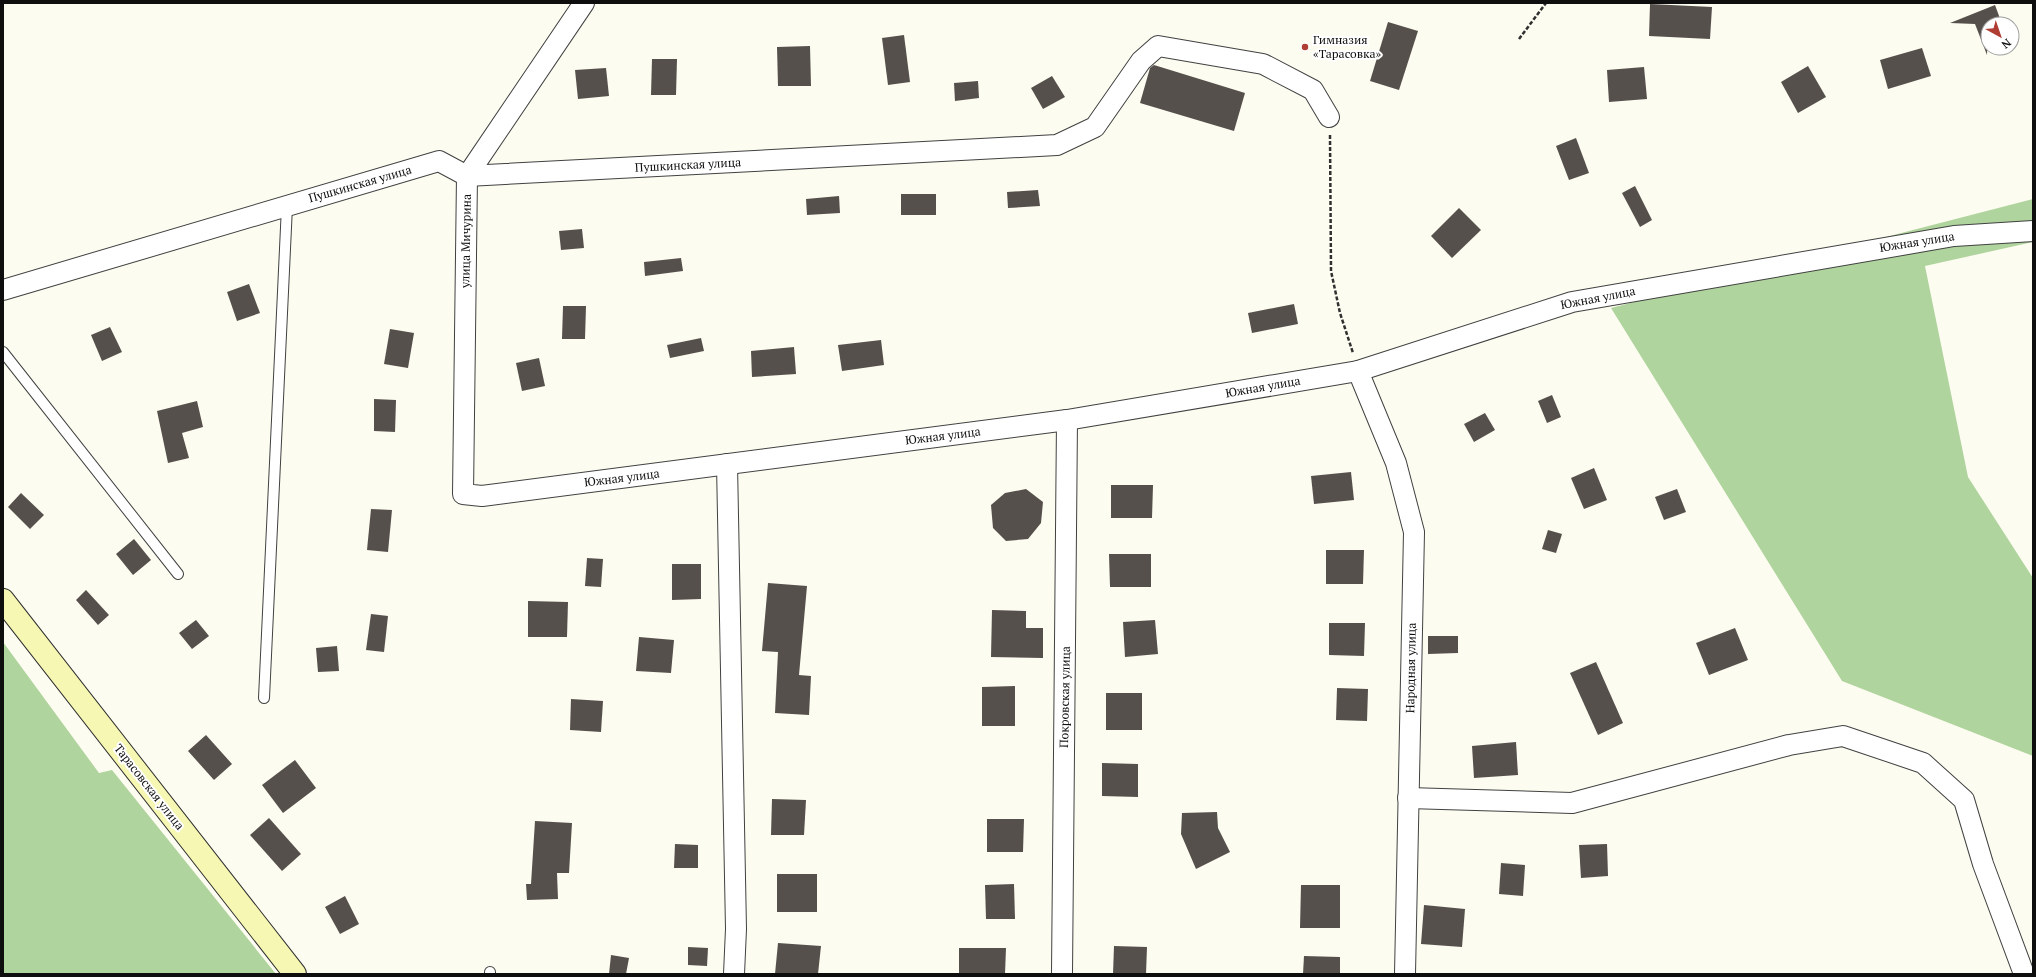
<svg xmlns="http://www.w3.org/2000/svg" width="2036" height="977" viewBox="0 0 2036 977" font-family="'PT Serif',serif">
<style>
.forest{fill:#b0d49e}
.building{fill:#55504b}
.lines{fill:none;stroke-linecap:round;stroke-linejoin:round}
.lane-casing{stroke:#414141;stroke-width:12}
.street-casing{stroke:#414141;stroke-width:22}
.secondary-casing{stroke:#303030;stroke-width:24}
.path{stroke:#303030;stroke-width:2.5;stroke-dasharray:4 2;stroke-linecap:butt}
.lane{stroke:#fff;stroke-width:10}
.street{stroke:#fff;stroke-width:20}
.secondary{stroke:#f6f7b2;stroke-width:22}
.poi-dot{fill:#b03d34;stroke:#fff;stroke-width:1.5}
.labels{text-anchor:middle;stroke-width:4;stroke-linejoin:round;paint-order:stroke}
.poi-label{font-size:12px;fill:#0e0e0e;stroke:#fff;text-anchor:start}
.street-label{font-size:12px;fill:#0e0e0e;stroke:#fff}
</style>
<rect width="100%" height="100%" fill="#fdfcf0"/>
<g class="forest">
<path d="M2033 199V242L1925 266 1968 477 2033 578V756L1842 681 1611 308Z"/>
<path d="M3 642 99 773 112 770 276 974H3Z"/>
</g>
<g class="building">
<path d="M1650 4 1712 7 1710 39 1649 36Z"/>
<path d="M1995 5 2002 24H1988L1987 55 1975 24 1950 23Z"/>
<path d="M1388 22 1418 31 1399 90 1370 81Z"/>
<path d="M904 35 910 82 888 85 882 38Z"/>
<path d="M810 46 811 86H778L777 47Z"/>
<path d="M1922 48 1931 76 1888 89 1880 60Z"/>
<path d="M652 59H677L676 95H651Z"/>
<path d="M1154 65 1245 93 1234 131 1140 103 1150 68Z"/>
<path d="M1808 66 1826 97 1798 113 1781 82Z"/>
<path d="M1644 67 1647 99 1609 102 1607 70Z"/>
<path d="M606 68 609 96 578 99 575 70Z"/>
<path d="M1052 76 1065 97 1043 109 1031 88Z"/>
<path d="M978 81 979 98 955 101 954 83Z"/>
<path d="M1576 138 1589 173 1569 180 1556 146Z"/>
<path d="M1635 186 1652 220 1640 227 1622 193Z"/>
<path d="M1038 190 1040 206 1008 208 1007 192Z"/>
<rect x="901" y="194" width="35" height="21"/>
<path d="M839 196 840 213 807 215 806 199Z"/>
<path d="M1459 208 1481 230 1452 258 1431 236Z"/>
<path d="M582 229 584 248 561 250 559 231Z"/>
<path d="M681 258 683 271 645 276 644 262Z"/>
<path d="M249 284 260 313 237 321 227 292Z"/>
<path d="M1294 304 1298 324 1252 333 1248 313Z"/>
<path d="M563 306H586L585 339H562Z"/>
<path d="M110 327 122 352 102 361 91 335Z"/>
<path d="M390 329 414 333 408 368 384 364Z"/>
<path d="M701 338 704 351 670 358 667 345Z"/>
<path d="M881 340 884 365 842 371 838 345Z"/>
<path d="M794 347 796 374 752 377 751 351Z"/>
<path d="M539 358 545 386 522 391 516 363Z"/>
<path d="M1552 395 1561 417 1547 423 1538 401Z"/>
<path d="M374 399 396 400 395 432 374 431Z"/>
<path d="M197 401 203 427 182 433 189 458 168 463 157 411Z"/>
<path d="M1485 413 1495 430 1474 442 1464 424Z"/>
<path d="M1594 468 1607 500 1584 509 1571 478Z"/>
<path d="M1351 472 1354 500 1314 504 1311 476Z"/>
<path d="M1111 485H1153L1152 518H1111Z"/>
<path d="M1026 489 1043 502 1041 523 1028 539 1006 541 993 528 991 505 1005 493Z"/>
<path d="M1677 489 1686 512 1664 520 1655 497Z"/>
<path d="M21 493 44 515 30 529 8 507Z"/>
<path d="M371 509 392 510 388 552 367 550Z"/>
<path d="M1548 530 1562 534 1556 553 1542 549Z"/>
<path d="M134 539 151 560 133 575 116 554Z"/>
<path d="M1326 550H1364L1363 584H1326Z"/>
<path d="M1109 554H1151V587H1110Z"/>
<path d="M587 558 603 559 601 587 585 586Z"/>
<path d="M672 564H701V599L672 600Z"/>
<path d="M768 583 807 586 799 675 811 676 809 715 775 713 778 652 762 651Z"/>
<path d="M86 590 109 615 98 625 76 600Z"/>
<path d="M528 601 568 602 567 637H528Z"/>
<path d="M992 610 1026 611V628H1043V658L991 657Z"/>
<path d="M371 614 388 616 384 652 366 650Z"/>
<path d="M196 620 209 636 192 649 179 633Z"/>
<path d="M1155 620 1158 654 1125 657 1123 622Z"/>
<path d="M1329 623H1365L1364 656 1329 655Z"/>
<path d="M1735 628 1748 660 1709 675 1696 643Z"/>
<path d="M1428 636H1458V653L1428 654Z"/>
<path d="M639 637 674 640 671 673 636 671Z"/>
<path d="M337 646 339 671 318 672 316 648Z"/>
<path d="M1596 662 1623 723 1598 735 1570 673Z"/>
<path d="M1015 686V726H982V687Z"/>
<path d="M1337 688 1368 689 1367 721 1336 720Z"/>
<rect x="1106" y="693" width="36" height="37"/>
<path d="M571 699 603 701 601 732 570 730Z"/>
<path d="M206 735 232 764 214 780 188 751Z"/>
<path d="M1516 742 1518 775 1474 778 1472 746Z"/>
<path d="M295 760 316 788 283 813 262 785Z"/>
<path d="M1102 763 1138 764V797L1102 796Z"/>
<path d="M772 799 806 800 804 835H771Z"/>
<path d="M1217 812 1218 828 1230 852 1196 869 1181 834 1182 813Z"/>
<path d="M269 818 301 854 282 871 250 835Z"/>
<path d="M987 819H1024L1023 852H987Z"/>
<path d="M535 821 572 823 569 873H557L558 899 527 900 526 884H531Z"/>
<path d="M675 844 698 845V868H674Z"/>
<path d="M1607 844 1608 876 1581 878 1579 845Z"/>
<path d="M1501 863 1525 865 1523 896 1499 894Z"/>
<rect x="777" y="874" width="40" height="38"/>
<path d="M1014 884 1015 919H986L985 885Z"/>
<path d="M1301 885H1340V928H1300Z"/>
<path d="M345 896 359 924 340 934 325 907Z"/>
<path d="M1424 905 1465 909 1462 947 1421 944Z"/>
<path d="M778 943 821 946 818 974H775Z"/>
<path d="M1114 946 1147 947 1146 974H1113Z"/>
<path d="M688 947 708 948 707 966 688 965Z"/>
<path d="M959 948H1006L1005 974H959Z"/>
<path d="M611 955 629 958 626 974H609Z"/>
<path d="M1304 956 1340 957V974H1303Z"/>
</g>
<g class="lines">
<g class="lane-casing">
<g id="lane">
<path d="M3 352 178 574"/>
<path d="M264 698 287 206"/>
<path d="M490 972V974"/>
</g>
</g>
<g class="street-casing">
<g id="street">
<path d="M584 3 467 176 463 494 482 496 1067 420 1358 371 1572 302 1954 236 2033 231"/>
<path d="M3 290 439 161 467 176 1057 145 1095 127 1141 61 1158 46 1263 64 1313 90 1329 117"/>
<path d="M1358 371 1396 463 1414 532 1405 974"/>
<path d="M727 464 736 929 734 974"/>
<path d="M1408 798 1572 803 1789 745 1843 736 1923 763 1964 800 1983 864 2024 974"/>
<path d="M1062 974 1067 420"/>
</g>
</g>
<g class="secondary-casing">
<path id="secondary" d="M3 600 295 974"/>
</g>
<g class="path">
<path d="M1519 39 1546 3"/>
<path d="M1330 135 1331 271 1340 313 1353 353"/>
</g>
<use href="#lane" class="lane"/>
<use href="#street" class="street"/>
<use href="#secondary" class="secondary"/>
</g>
<circle class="poi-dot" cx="1305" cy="47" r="4"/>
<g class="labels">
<g class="poi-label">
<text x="1313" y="44">Гимназия<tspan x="1313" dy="14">«Тарасовка»</tspan></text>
</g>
<g class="street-label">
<text transform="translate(688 165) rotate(-3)" y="4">Пушкинская улица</text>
<text transform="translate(360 184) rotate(-16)" y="4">Пушкинская улица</text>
<text transform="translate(466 241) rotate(-89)" y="4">улица Мичурина</text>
<text transform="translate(1917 242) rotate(-9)" y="4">Южная улица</text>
<text transform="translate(1598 298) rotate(-11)" y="4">Южная улица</text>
<text transform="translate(1263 387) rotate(-10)" y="4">Южная улица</text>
<text transform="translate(943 436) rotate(-7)" y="4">Южная улица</text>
<text transform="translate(622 478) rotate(-7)" y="4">Южная улица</text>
<text transform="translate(1411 668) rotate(-89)" y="4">Народная улица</text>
<text transform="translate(1065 697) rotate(-89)" y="4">Покровская улица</text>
<text transform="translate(149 787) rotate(52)" y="4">Тарасовская улица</text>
</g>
</g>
<rect width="2036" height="977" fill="none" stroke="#0e0e0e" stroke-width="8"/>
<g transform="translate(2000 36) rotate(140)"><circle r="19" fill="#ffffff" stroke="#9f9f9f"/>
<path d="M0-3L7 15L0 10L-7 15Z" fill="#b03d34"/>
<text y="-6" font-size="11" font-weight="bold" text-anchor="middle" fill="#0e0e0e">N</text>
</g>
</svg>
